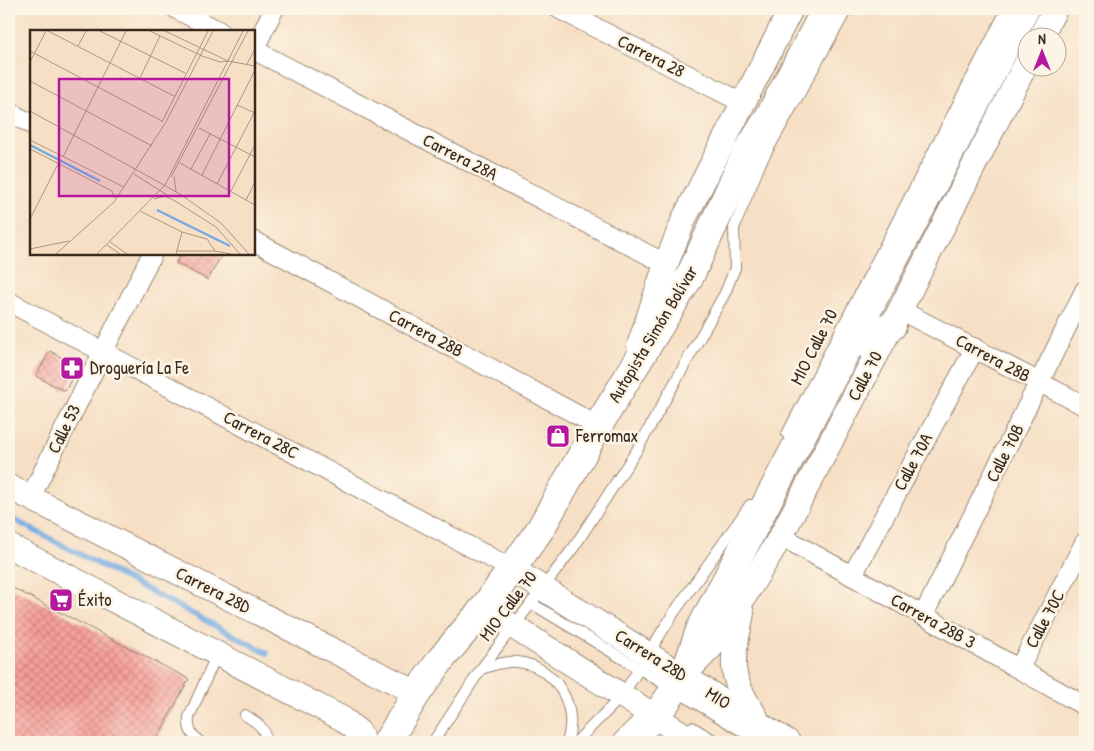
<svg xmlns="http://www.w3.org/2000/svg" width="1094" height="751" viewBox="0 0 1094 751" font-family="'Patrick Hand',sans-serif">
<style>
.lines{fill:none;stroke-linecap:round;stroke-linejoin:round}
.stream{stroke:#72aae1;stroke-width:5.5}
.building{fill:url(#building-cross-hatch)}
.service-casing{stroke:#988471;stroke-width:12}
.minor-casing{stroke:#988471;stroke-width:21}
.tertiary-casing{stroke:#988471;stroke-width:26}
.trunk-casing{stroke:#988471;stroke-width:30}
.service{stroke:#fff;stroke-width:10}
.minor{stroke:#fff;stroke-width:19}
.tertiary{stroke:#fff;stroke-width:24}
.trunk{stroke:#fff;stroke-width:28}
.labels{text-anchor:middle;stroke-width:5;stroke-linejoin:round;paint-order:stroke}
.street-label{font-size:18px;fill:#3b2a1e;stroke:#fcf5e5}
.poi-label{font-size:18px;fill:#3b2a1e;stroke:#fcf5e5;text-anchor:start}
.inset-river{fill:none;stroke:#72aae1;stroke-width:2.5}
.inset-road{fill:none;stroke:#ab9782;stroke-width:1}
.view{fill:#b5179e;fill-opacity:0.15;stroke:#b5179e;stroke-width:2.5}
.inset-edge{fill:none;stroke:#3b2a1e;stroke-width:2.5}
</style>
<defs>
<pattern id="building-cross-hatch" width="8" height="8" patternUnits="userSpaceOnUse" patternTransform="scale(1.25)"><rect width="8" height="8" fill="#f89e9a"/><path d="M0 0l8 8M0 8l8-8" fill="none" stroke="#ca817d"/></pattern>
</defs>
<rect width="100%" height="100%" fill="#fcf5e5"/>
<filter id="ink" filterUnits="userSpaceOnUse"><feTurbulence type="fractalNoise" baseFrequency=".02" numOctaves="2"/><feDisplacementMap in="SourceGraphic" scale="10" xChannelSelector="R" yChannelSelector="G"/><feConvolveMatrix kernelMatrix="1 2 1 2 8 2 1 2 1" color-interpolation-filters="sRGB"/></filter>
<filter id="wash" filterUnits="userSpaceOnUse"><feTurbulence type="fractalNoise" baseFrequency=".0096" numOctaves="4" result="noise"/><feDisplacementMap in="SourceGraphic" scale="20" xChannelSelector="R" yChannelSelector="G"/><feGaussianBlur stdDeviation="1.12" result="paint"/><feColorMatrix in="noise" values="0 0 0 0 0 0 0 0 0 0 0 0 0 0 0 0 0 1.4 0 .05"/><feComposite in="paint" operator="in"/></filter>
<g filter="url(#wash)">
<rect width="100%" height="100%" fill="#f6dfc4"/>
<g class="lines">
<path class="stream" d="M9 517 267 653"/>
</g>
<g id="blocks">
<g class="building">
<path d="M181 254H222L208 280 176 263Z"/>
<path d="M50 351 78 367 65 391 36 376Z"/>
<path d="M9 586 189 679 155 742H9Z"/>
</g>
</g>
</g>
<g filter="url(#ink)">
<use href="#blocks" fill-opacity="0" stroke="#988471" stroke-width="1"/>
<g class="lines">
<g class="service-casing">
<g id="service">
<path d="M787 434 1007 9"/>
<path d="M531 603 760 742"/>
<path d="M481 669C493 665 505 661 518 662 557 667 579 707 567 742"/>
<path d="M245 715C256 722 267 728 265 742"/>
<path d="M692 727 717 742"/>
<path d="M200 742C191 734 188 729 189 717L217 654"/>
<path d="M433 742 481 669 574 547 637 450 725 293 735 268 734 228 761 162 847 9"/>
<path d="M576 742 622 696 673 614 750 505"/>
</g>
</g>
<g class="minor-casing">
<g id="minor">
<path d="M176 9 219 31"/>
<path d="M559 9 743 103"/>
<path d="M254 49 274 9"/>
<path d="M254 50 666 264"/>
<path d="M9 112 31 124"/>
<path d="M254 241 598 426"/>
<path d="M9 302 512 569"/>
<path d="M900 310 1085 406"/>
<path d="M30 498 152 254"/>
<path d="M781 536 1085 706"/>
<path d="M852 576 975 348"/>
<path d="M923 616 1085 290"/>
<path d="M1019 669 1085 542"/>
</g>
</g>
<g class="tertiary-casing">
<g id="tertiary">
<path d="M1040 38 1055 9"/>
<path d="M639 346 666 264 684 219 791 9"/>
<path d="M9 487 417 693"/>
<path d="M9 546 343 719 359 732 363 742"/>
<path d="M512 569 788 742"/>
<path d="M484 608 695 742"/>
<path d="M742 613C732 664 726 672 756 717"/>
<path d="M685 674 718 640 781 536 900 310 1026 64"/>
</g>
</g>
<g class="trunk-casing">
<g id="trunk">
<path d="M850 346 892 326"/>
<path d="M387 742 417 693 442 658 484 608 541 528 598 426 690 276 746 154 769 117 826 9"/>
<path d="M628 742 661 709 684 676 700 630 1025 9"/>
</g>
</g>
<use href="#service" class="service"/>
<use href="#minor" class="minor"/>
<use href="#tertiary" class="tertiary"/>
<use href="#trunk" class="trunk"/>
</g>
</g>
<defs>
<g id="pharmacy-square" transform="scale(1.25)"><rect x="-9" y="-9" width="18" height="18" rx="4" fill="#b5179e" stroke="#fcf5e5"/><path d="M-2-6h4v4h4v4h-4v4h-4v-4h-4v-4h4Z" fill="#fff"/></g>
<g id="shop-square" transform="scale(1.25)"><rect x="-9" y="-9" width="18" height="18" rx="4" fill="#b5179e" stroke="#fcf5e5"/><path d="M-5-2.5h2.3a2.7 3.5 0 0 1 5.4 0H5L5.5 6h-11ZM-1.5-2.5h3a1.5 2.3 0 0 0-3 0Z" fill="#fff"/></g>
<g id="supermarket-square" transform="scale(1.25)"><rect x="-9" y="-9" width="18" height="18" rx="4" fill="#b5179e" stroke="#fcf5e5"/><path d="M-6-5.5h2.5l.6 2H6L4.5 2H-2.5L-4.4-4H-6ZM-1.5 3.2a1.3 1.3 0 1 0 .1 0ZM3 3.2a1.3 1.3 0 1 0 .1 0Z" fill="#fff"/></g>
</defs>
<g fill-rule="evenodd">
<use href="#pharmacy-square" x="72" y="368"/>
<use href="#shop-square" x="558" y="436"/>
<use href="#supermarket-square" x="61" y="600"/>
</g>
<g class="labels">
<g class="street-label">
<text transform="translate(651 56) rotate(27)" y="6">Carrera 28</text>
<text transform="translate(460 157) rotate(27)" y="6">Carrera 28A</text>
<text transform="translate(426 333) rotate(28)" y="6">Carrera 28B</text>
<text transform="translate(653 334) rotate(-59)" y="6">Autopista Simón Bolívar</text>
<text transform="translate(814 347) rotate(-63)" y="6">MIO Calle 70</text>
<text transform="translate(993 358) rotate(28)" y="6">Carrera 28B</text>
<text transform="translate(865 376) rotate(-62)" y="6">Calle 70</text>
<text transform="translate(64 429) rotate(-64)" y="6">Calle 53</text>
<text transform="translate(261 435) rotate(28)" y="6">Carrera 28C</text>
<text transform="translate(1005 453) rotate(-63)" y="6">Calle 70B</text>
<text transform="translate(913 462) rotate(-62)" y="6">Calle 70A</text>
<text transform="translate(213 590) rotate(27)" y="6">Carrera 28D</text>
<text transform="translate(508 606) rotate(-53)" y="6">MIO Calle 70</text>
<text transform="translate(1045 619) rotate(-62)" y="6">Calle 70C</text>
<text transform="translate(933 621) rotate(29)" y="6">Carrera 28B 3</text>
<text transform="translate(651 655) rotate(32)" y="6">Carrera 28D</text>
<text transform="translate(718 698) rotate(32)" y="6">MIO</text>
</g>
<g class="poi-label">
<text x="90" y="374">Droguería La Fe</text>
<text x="576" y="442">Ferromax</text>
<text x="78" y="606">Éxito</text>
</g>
</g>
<g transform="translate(30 30)">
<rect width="225" height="225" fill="#f6dfc4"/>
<path class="inset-river" d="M0 115 70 151M127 180 200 216"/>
<path class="inset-road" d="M18 1 144 66M70 1 155 43M120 1 172 26 190 32 198 31M135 1 198 31 225 36M48 16 56 1M0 21 132 91M0 32 16 1M217 34 225 19M110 48 130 6M0 51 122 116M207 75 225 83M0 81 150 164 191 193 219 224M132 92 178 1M169 98 225 127M0 110 94 157M0 119 82 161 85 168M33 127 96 1M150 133 225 175M161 139 180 104M104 144 137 165M172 145 225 40M144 146 146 161M141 147 218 1M187 154 225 81M201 161 225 115M124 169 135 166 145 171M216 170 225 152M145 171 186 197 210 224M110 181 152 202 177 209 185 221 201 224M0 189 28 134M80 212 97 224M77 215 90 224M0 219 39 211M147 221H185M26 224 84 172 136 92 183 1M67 224 135 155 213 1M146 224 152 202"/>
<path class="view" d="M29 49H199V166H29Z"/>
<rect width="225" height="225" class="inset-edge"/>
</g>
<rect width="1094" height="751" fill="none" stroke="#fcf5e5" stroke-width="30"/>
<g transform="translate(1042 52)"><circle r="24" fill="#fcf5e5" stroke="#afa495"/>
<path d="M0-4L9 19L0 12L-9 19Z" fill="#b5179e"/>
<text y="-8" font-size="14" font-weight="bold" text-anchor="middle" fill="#3b2a1e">N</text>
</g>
</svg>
